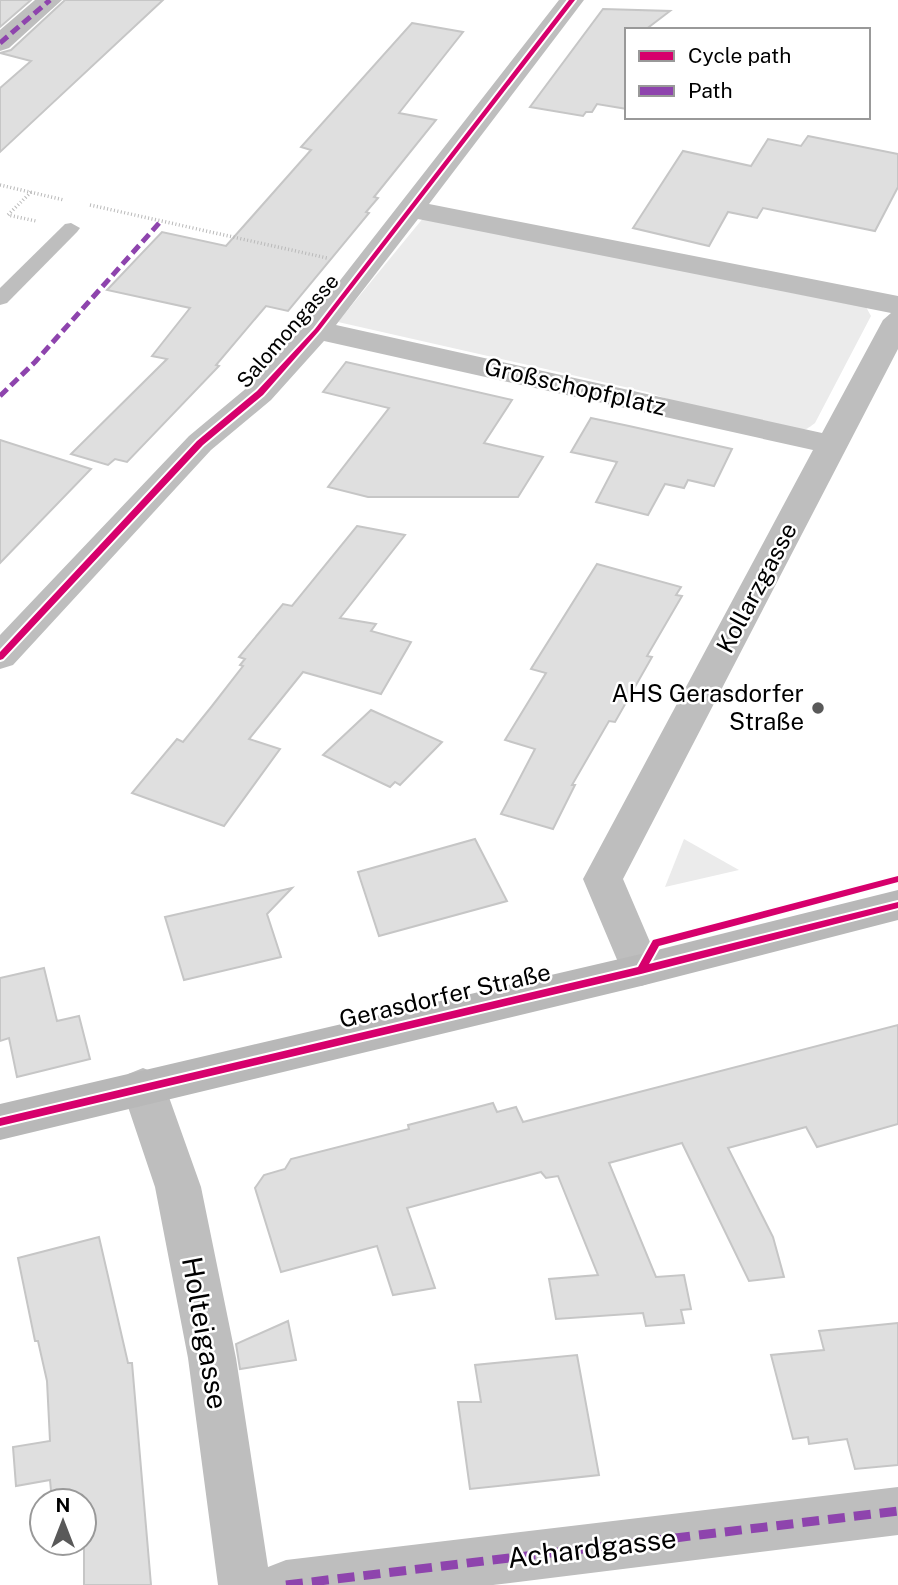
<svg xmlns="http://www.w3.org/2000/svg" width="898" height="1585" viewBox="0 0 898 1585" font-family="'Public Sans',sans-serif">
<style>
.green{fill:#ebebeb}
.building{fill:#dfdfdf;stroke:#c6c6c6;stroke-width:2}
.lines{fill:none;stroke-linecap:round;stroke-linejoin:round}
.path{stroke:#b9b9b9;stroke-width:3.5;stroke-dasharray:1 2.5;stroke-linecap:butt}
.service{fill:#bebebe;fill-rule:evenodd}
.minor{fill:#bebebe;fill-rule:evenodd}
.secondary{fill:#b8b8b8;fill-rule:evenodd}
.quiet-far1{stroke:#8e44ad;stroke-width:5;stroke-dasharray:10 5;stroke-linecap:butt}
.quiet{stroke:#8e44ad;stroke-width:9;stroke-dasharray:17 9;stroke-linecap:butt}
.cycleway-casing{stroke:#fff;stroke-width:4}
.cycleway{fill:#d6006c;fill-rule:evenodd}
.poi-dot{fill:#595959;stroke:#fff;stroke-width:2.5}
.labels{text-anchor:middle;stroke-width:5;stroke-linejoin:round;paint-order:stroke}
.far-street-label{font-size:21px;fill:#000;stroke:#fff}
.street-label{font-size:24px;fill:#000;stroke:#fff}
.poi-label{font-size:24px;fill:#000;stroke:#fff;text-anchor:end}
.near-street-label{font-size:28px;fill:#000;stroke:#fff}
</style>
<rect width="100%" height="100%" fill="#fff"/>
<g class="green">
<path d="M424 217 866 307 871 316 815 423C814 424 807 429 806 429 779 434 675 402 647 392L338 322Z"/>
<path d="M684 839 739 870 665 887Z"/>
</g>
<g class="building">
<path d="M0 0H31L0 27Z"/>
<path d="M65 0H163L0 152V88L31 61 0 53 11 50Z"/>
<path d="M603 9 670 11 645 30H627V109L597 104 592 112H586L583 116 530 107Z"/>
<path d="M412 23 463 32 399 113 436 120 374 197 378 198 366 212 369 213 288 311 266 306 216 365 219 366 127 462 115 459 108 465 71 454 167 359 152 356 190 308 107 290 162 232 226 246 311 150 301 147Z"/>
<path d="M808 136 898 154V187L875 231 763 208 757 218 728 212 709 246 633 228 683 151 751 166 768 139 801 146Z"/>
<path d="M346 362 512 400 484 443 543 457 518 497H368L328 487 389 408 323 392Z"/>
<path d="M591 418 629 426 732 449 714 486 688 480 684 488 665 484 648 515 596 502 617 462 571 452Z"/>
<path d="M0 440 91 469 0 563Z"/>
<path d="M357 526 405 535 340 618 376 624 371 631 411 642 381 694 303 672 249 739 280 749 224 826 132 793 177 739 183 742 212 706 243 666 240 665 245 659 239 657 283 604 292 606Z"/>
<path d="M597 564 681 587 676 595 682 596 647 656 652 657 615 722 609 721 572 785H575L553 829 501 814 535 749 505 740 546 673 531 669Z"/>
<path d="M371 710 442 742 400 785 395 782 390 787 323 755Z"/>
<path d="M475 839 507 901 379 936 358 872Z"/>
<path d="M292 888 267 914 281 957 184 980 165 917Z"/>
<path d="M44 968 57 1021 79 1016 90 1059 17 1077 9 1038 0 1041V978Z"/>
<path d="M898 1025V1124L817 1147 806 1127 728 1148 773 1237 784 1277 749 1281 682 1143 609 1163 656 1277 684 1275 691 1309 681 1310 684 1323 646 1326 643 1313 556 1319 549 1279 598 1275 558 1176 546 1178 541 1172 407 1208 435 1288 393 1295 377 1246 281 1272 255 1188 264 1175 285 1169 291 1159 409 1129 408 1125 493 1103 497 1112 516 1107 523 1122Z"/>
<path d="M99 1237 128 1363H132L151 1585H84V1501H52L50 1480 16 1486 13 1447 50 1441 47 1381 38 1341H35L18 1258Z"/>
<path d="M288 1321 296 1360 240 1369 236 1344Z"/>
<path d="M898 1323V1465L855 1469 847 1439 809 1444 808 1437 793 1439 771 1355 824 1350 819 1331Z"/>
<path d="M577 1355 599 1475 470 1489 458 1402H481L475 1365Z"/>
</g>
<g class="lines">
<g class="path">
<path d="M0 185 64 200"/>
<path d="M31 192 8 215 36 221"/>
<path d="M90 205 327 258"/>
</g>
<path class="service" d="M71 223 80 228 77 232 7 303 0 305V288L65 224Z"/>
<g class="minor">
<path d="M35 0H62L9 48 0 51V30Z"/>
<path d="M559 0H584L429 204 898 296V349L623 879 662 970 656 981 641 986 626 981 583 879 813 450 324 341 271 400 211 450 13 665 0 669V635L189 436 249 386 306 324ZM418 219 891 313 883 320 822 433 336 325Z"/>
<path d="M143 1068 158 1074 165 1086 201 1187 236 1358 268 1567 286 1560 898 1487V1535L493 1585H218L188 1358 155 1187 121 1086 128 1074Z"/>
</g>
<path class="secondary" d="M898 890V920L641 986 0 1140V1104L641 954Z"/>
<g class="quiet-far1">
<path d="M0 43 50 0"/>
<path d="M0 396 35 362 161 221"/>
</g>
<path class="quiet" d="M286 1585 898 1511"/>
<g class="cycleway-casing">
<g id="cycleway">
<path d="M569 0H575L319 331 263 395 203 445 3 659 0 660V652L197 441 257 391 315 329Z"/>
<path d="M898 876V882L659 946 649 964 898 902V908L641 974 0 1126V1118L638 967 653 940Z"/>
</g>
</g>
<use href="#cycleway" class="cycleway"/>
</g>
<circle class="poi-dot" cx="818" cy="708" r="7"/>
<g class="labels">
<g class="far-street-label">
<text transform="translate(288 331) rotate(-49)" y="7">Salomongasse</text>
</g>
<g class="street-label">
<text transform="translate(575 387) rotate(13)" y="8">Großschopfplatz</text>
<text transform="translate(757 588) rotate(-62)" y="8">Kollarzgasse</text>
<text transform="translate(445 996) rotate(-13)" y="8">Gerasdorfer Straße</text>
</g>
<g class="poi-label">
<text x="804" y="702">AHS Gerasdorfer<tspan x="804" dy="28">Straße</tspan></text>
</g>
<g class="near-street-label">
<text transform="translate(205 1333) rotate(80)" y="10">Holteigasse</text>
<text transform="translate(592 1548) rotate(-7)" y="10">Achardgasse</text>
</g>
</g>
<rect x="625" y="28" width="245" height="91" fill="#ffffff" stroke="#999999" stroke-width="2"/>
<rect x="639" y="51" width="35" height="10" fill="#d6006c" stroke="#999999" stroke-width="2"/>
<text x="688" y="63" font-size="21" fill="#000000">Cycle path</text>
<rect x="639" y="86" width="35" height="10" fill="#8e44ad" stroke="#999999" stroke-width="2"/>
<text x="688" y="98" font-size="21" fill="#000000">Path</text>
<g transform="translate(63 1522)"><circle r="33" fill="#ffffff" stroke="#999999" stroke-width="2"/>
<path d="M0-5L12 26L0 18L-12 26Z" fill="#595959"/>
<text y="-10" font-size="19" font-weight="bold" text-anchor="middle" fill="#000000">N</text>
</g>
</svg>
